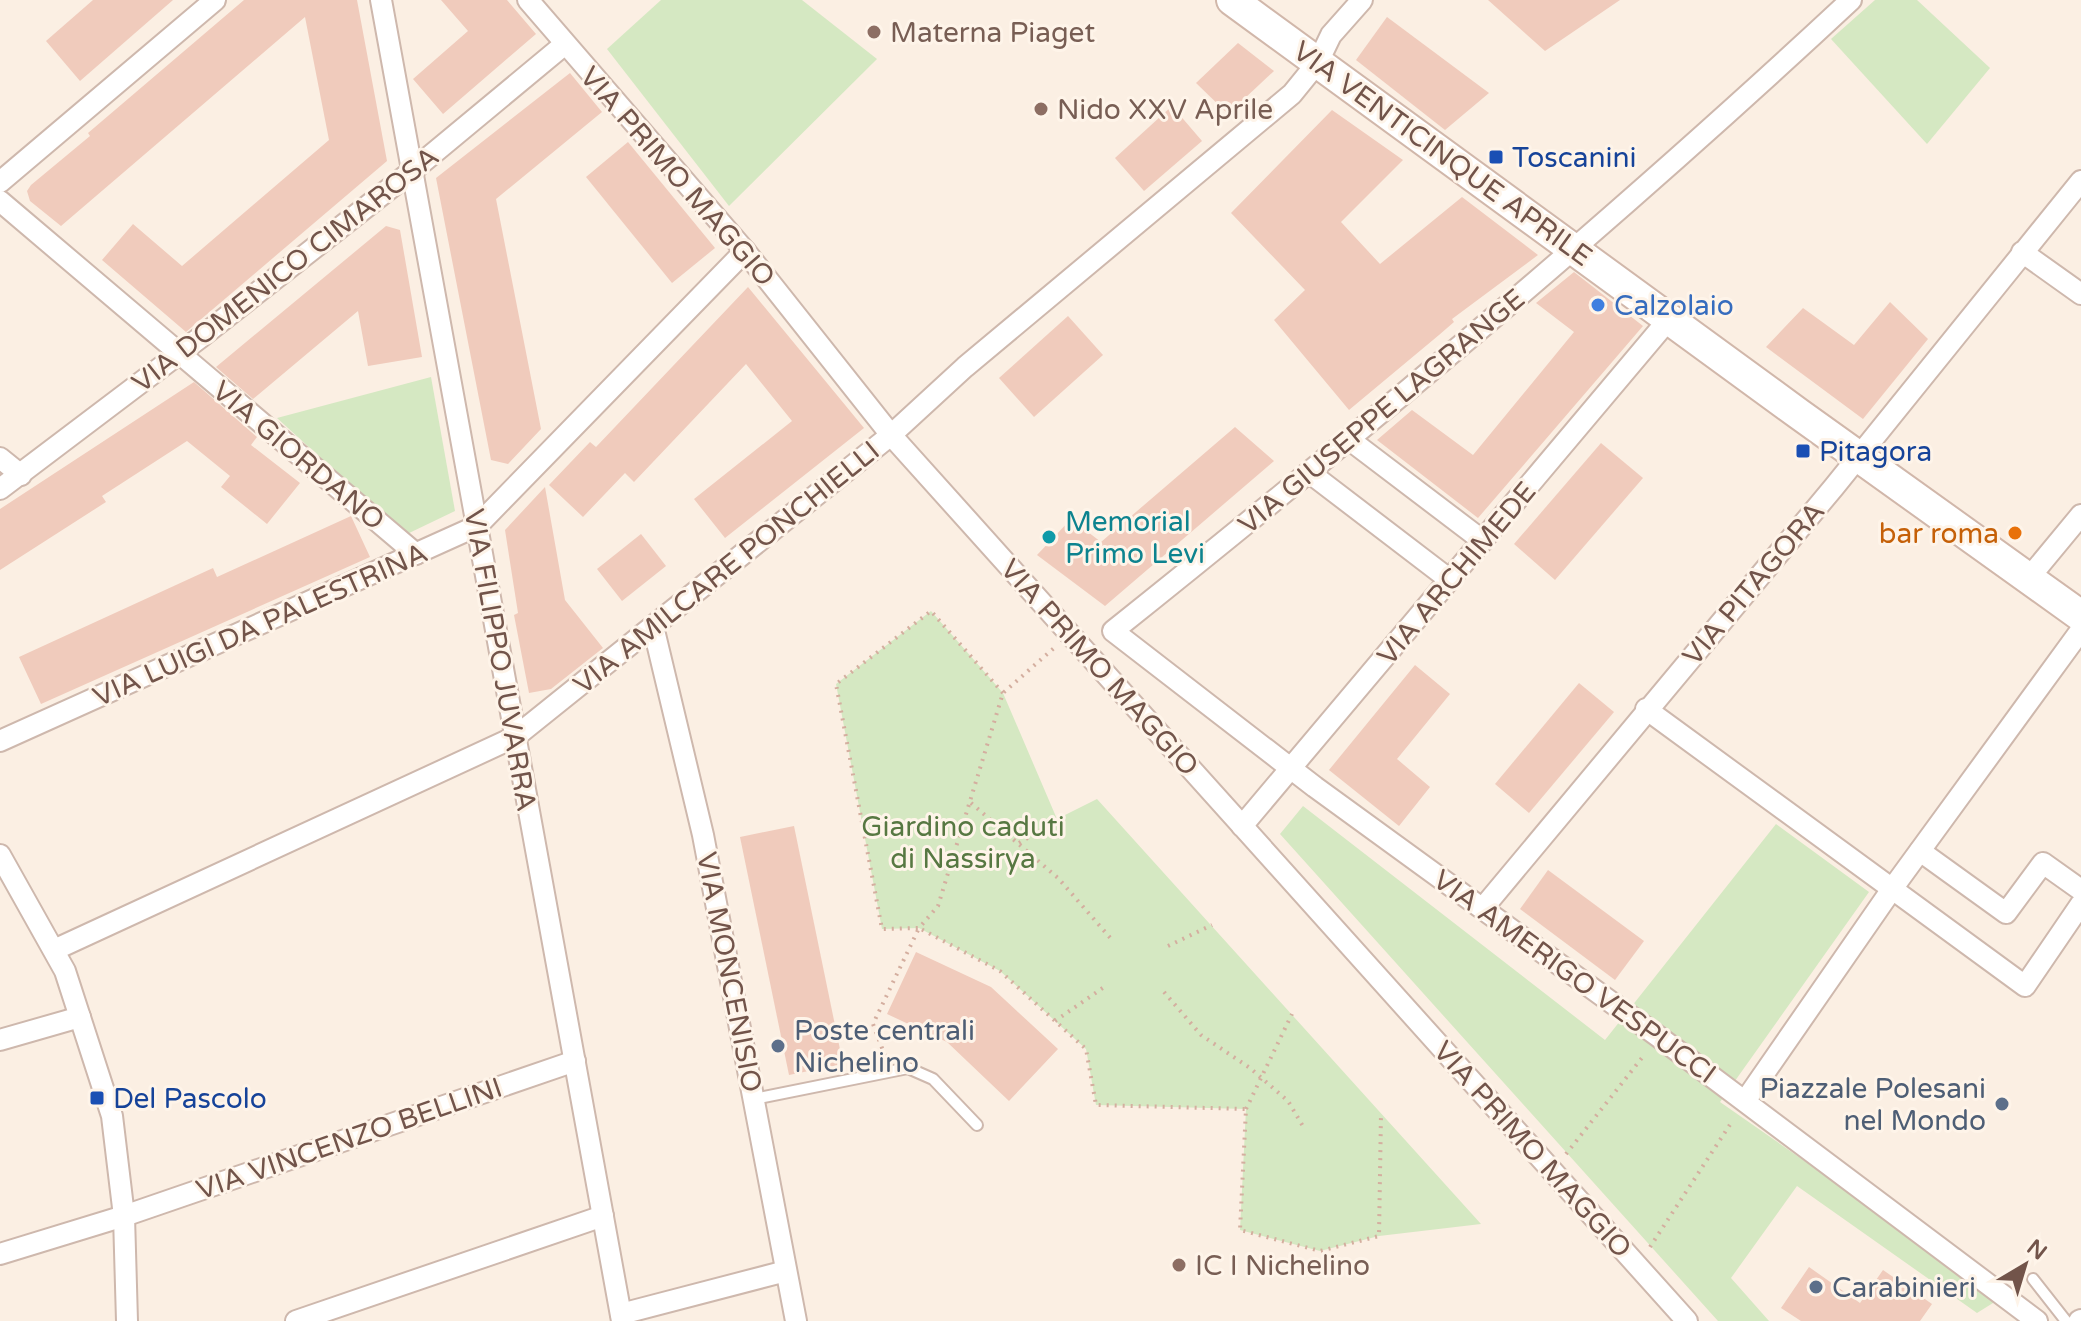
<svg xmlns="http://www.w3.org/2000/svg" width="2081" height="1321" viewBox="0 0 2081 1321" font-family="'Varela Round',sans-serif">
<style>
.green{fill:#d5e8c2}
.building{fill:#f0cbbc}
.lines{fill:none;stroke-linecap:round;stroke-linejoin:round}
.lane-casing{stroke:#ceb8ad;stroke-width:14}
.street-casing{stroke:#ceb8ad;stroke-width:24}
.secondary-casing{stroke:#d1b7aa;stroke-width:34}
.path{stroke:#d4ae9f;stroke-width:4;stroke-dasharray:2 6;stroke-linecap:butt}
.lane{stroke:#fff;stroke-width:10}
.street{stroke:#fff;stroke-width:20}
.secondary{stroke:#fff;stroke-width:30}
.education-dot{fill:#8d6e63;stroke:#fef4e9;stroke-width:3}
.transit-dot{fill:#1a4fb4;stroke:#fef4e9;stroke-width:3}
.shop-dot{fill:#3f7fe0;stroke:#fef4e9;stroke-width:3}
.food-dot{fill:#e8710a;stroke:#fef4e9;stroke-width:3}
.culture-dot{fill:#0f9aa8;stroke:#fef4e9;stroke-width:3}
.service-dot{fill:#5c6f8a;stroke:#fef4e9;stroke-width:3}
.labels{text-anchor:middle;stroke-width:6;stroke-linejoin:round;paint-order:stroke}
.education-label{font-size:28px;fill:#785e54;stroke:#fef4e9;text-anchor:start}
.street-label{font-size:28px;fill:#72544a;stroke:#fef4e9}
.transit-label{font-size:28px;fill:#164399;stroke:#fef4e9;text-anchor:start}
.shop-label{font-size:28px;fill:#366cbe;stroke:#fef4e9;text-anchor:start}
.culture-label{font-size:28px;fill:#0d838f;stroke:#fef4e9;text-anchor:start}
.food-label{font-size:28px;fill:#c56008;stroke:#fef4e9;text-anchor:end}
.park-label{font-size:28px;fill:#577842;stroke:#fef4e9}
.service-label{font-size:28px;fill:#4e5e75;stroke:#fef4e9;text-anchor:start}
</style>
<rect width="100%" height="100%" fill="#fbefe3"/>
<g class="green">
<path d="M661 0H802L877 59 729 206 607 49Z"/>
<path d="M1875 0H1917L1990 68 1927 144 1831 39Z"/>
<path d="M431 377 455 511 405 535 277 418Z"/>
<path d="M931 611 1003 693 1057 819 1097 799 1481 1224 1379 1236 1320 1251 1240 1230 1246 1109 1096 1105 1086 1049 1000 971 919 928 882 929 836 684Z"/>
<path d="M1303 806 1605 1040 1776 824 1869 892 1720 1102 2001 1298 1977 1313 1797 1186 1731 1278 1769 1321H1718L1280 834Z"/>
</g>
<g class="building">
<path d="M93 0H173L80 81 46 41Z"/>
<path d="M244 0H357L387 161 186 332 102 260 133 224 182 266 329 140 305 17 61 226 30 201 27 191 31 185 90 136 88 133Z"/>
<path d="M441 0H507L536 34 443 114 413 79 468 31Z"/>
<path d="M1488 0H1620L1545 51Z"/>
<path d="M1387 17 1489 93 1445 130 1356 60Z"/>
<path d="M1238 43 1274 71 1228 114 1196 83Z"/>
<path d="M570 73 602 112 496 199 541 429 508 464 491 460 436 178Z"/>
<path d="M1172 106 1202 141 1144 191 1115 158Z"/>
<path d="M1332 110 1403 160 1341 222 1380 264 1462 197 1538 255 1452 319 1454 322 1439 335 1349 410 1274 320 1305 290 1231 213Z"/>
<path d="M628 142 715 248 672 283 586 177Z"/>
<path d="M386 226 400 230 422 357 368 366 358 311 253 399 216 367Z"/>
<path d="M1574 272 1643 326 1478 518 1377 440 1412 410 1473 455 1574 332 1536 303Z"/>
<path d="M748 287 864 428 725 538 694 499 792 421 746 364 634 482 625 473 583 517 549 485 590 442 596 447Z"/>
<path d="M1890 302 1928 339 1863 419 1766 347 1803 308 1854 345Z"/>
<path d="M1068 316 1103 355 1034 417 999 378Z"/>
<path d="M194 382 257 437 251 445 300 483 267 524 221 487 230 476 187 441 102 496 106 502 0 570V509Z"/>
<path d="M1235 427 1274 461 1105 606 1037 555 1071 519 1101 542Z"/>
<path d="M1601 443 1643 478 1555 580 1514 544Z"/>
<path d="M545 487 565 600 603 648 551 689 529 693 514 615 518 613 505 530Z"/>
<path d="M351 516 370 557 41 704 19 657 213 568 217 577Z"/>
<path d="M641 534 666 566 622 601 597 569Z"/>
<path d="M1415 665 1450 694 1397 759 1430 787 1399 826 1329 770Z"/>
<path d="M1579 683 1614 712 1529 813 1495 784Z"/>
<path d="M794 826 843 1064 789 1075 740 837Z"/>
<path d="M1548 870 1644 941 1615 980 1520 909Z"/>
<path d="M916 952 991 987 1058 1049 1009 1101 947 1042 887 1014Z"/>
<path d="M1809 1267 1860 1303 1883 1270 1932 1304 1920 1321H1801L1781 1308Z"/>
</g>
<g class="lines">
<g class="lane-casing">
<g id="lane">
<path d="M754 1099 908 1068 933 1079 977 1125"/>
<path d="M2033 1279 2066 1321"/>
</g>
</g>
<g class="street-casing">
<g id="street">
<path d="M381 0 622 1321"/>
<path d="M528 0 745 251 891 435 1687 1321"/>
<path d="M1851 0C1614 221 1366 429 1113 631L1315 787 1659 1037 2037 1321"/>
<path d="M0 182 215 0"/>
<path d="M0 201 416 554"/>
<path d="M2022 252 2081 294"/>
<path d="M1350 440 1483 541"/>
<path d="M0 458 21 475"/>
<path d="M1310 473 1450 580"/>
<path d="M0 489 201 337 412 171 565 44"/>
<path d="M2028 579 2081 515"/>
<path d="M653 626 703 835 796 1321"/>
<path d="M1646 709 2025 986 2081 904"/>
<path d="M0 741 477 526 745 251"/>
<path d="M1242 826 1669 319"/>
<path d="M1920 851 2006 913 2043 863 2081 890"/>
<path d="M0 855 65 971 112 1116 124 1216 127 1321"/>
<path d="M1483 908 1834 487 2081 181"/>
<path d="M54 950 515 737 891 435 965 367 1292 94 1318 62 1331 35 1362 0"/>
<path d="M0 1040 80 1017"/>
<path d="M1745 1101 1892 889 2081 630"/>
<path d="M0 1254 124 1216 575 1061"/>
<path d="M621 1314 786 1271"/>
<path d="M296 1321 603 1216"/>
<path d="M2079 1321 2081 1320"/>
</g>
</g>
<g class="secondary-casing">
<path id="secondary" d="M1232 0 1799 414 2081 616"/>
</g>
<g class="path">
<path d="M1003 693 931 611 836 684 882 929 919 928 938 906 1003 693 1054 648"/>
<path d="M971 803 1058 878 1113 941"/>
<path d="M1019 843 1058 820"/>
<path d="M1168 946 1212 925"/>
<path d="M1164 992 1201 1035 1250 1068 1288 1101 1304 1128"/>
<path d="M1055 1021 1107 985"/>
<path d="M885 1056 873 1024 919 928 1000 971 1086 1049 1096 1105 1246 1109 1240 1230 1320 1251 1379 1236 1381 1114"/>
<path d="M1246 1109 1292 1014"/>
<path d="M1566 1154 1645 1054"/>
<path d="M1650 1247 1733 1120"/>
</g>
<use href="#lane" class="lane"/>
<use href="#street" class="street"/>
<use href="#secondary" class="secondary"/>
</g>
<g class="education-dot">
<circle cx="874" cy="32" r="8"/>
<circle cx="1041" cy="109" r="8"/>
<circle cx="1179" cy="1265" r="8"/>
</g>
<g class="transit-dot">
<rect x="1488" y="149" width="16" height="16" rx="4"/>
<rect x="1795" y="443" width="16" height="16" rx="4"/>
<rect x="89" y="1090" width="16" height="16" rx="4"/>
</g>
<circle class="shop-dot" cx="1598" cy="305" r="8"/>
<circle class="food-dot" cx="2015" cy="533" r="8"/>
<circle class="culture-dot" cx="1049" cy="537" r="8"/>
<g class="service-dot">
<circle cx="778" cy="1046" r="8"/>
<circle cx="2002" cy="1104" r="8"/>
<circle cx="1816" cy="1287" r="8"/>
</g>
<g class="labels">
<g class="education-label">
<text x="890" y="42">Materna Piaget</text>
<text x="1057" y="119">Nido XXV Aprile</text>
<text x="1195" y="1275">IC I Nichelino</text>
</g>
<g class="street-label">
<text transform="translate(1443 153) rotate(36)" y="10">VIA VENTICINQUE APRILE</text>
<text transform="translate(678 176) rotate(49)" y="10">VIA PRIMO MAGGIO</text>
<text transform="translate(285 269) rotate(-38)" y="10">VIA DOMENICO CIMAROSA</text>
<text transform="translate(1381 411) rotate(-40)" y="10">VIA GIUSEPPE LAGRANGE</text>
<text transform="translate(299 455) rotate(40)" y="10">VIA GIORDANO</text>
<text transform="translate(726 567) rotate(-39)" y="10">VIA AMILCARE PONCHIELLI</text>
<text transform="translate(1456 573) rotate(-50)" y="10">VIA ARCHIMEDE</text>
<text transform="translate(1753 583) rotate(-50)" y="10">VIA PITAGORA</text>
<text transform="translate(260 624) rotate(-24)" y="10">VIA LUIGI DA PALESTRINA</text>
<text transform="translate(501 660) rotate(80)" y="10">VIA FILIPPO JUVARRA</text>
<text transform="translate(1100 667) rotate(48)" y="10">VIA PRIMO MAGGIO</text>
<text transform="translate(730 972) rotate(79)" y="10">VIA MONCENISIO</text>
<text transform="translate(1575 976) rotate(36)" y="10">VIA AMERIGO VESPUCCI</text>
<text transform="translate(349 1138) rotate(-19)" y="10">VIA VINCENZO BELLINI</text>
<text transform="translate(1533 1149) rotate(48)" y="10">VIA PRIMO MAGGIO</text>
</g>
<g class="transit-label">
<text x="1512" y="167">Toscanini</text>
<text x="1819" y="461">Pitagora</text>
<text x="113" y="1108">Del Pascolo</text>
</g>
<g class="shop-label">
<text x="1614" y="315">Calzolaio</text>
</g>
<g class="culture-label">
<text x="1065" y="531">Memorial<tspan x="1065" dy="32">Primo Levi</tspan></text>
</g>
<g class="food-label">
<text x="1999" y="543">bar roma</text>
</g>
<g class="park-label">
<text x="963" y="836">Giardino caduti<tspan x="963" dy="32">di Nassirya</tspan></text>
</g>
<g class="service-label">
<text x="794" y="1040">Poste centrali<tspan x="794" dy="32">Nichelino</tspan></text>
<text x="1986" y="1098" text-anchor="end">Piazzale Polesani<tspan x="1986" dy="32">nel Mondo</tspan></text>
<text x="1832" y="1297">Carabinieri</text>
</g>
</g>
<g transform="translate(2025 1265) rotate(38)" stroke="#fef4e9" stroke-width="6" paint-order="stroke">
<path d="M0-6L14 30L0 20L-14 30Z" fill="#72544a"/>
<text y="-12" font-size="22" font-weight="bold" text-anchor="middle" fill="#72544a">N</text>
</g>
</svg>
